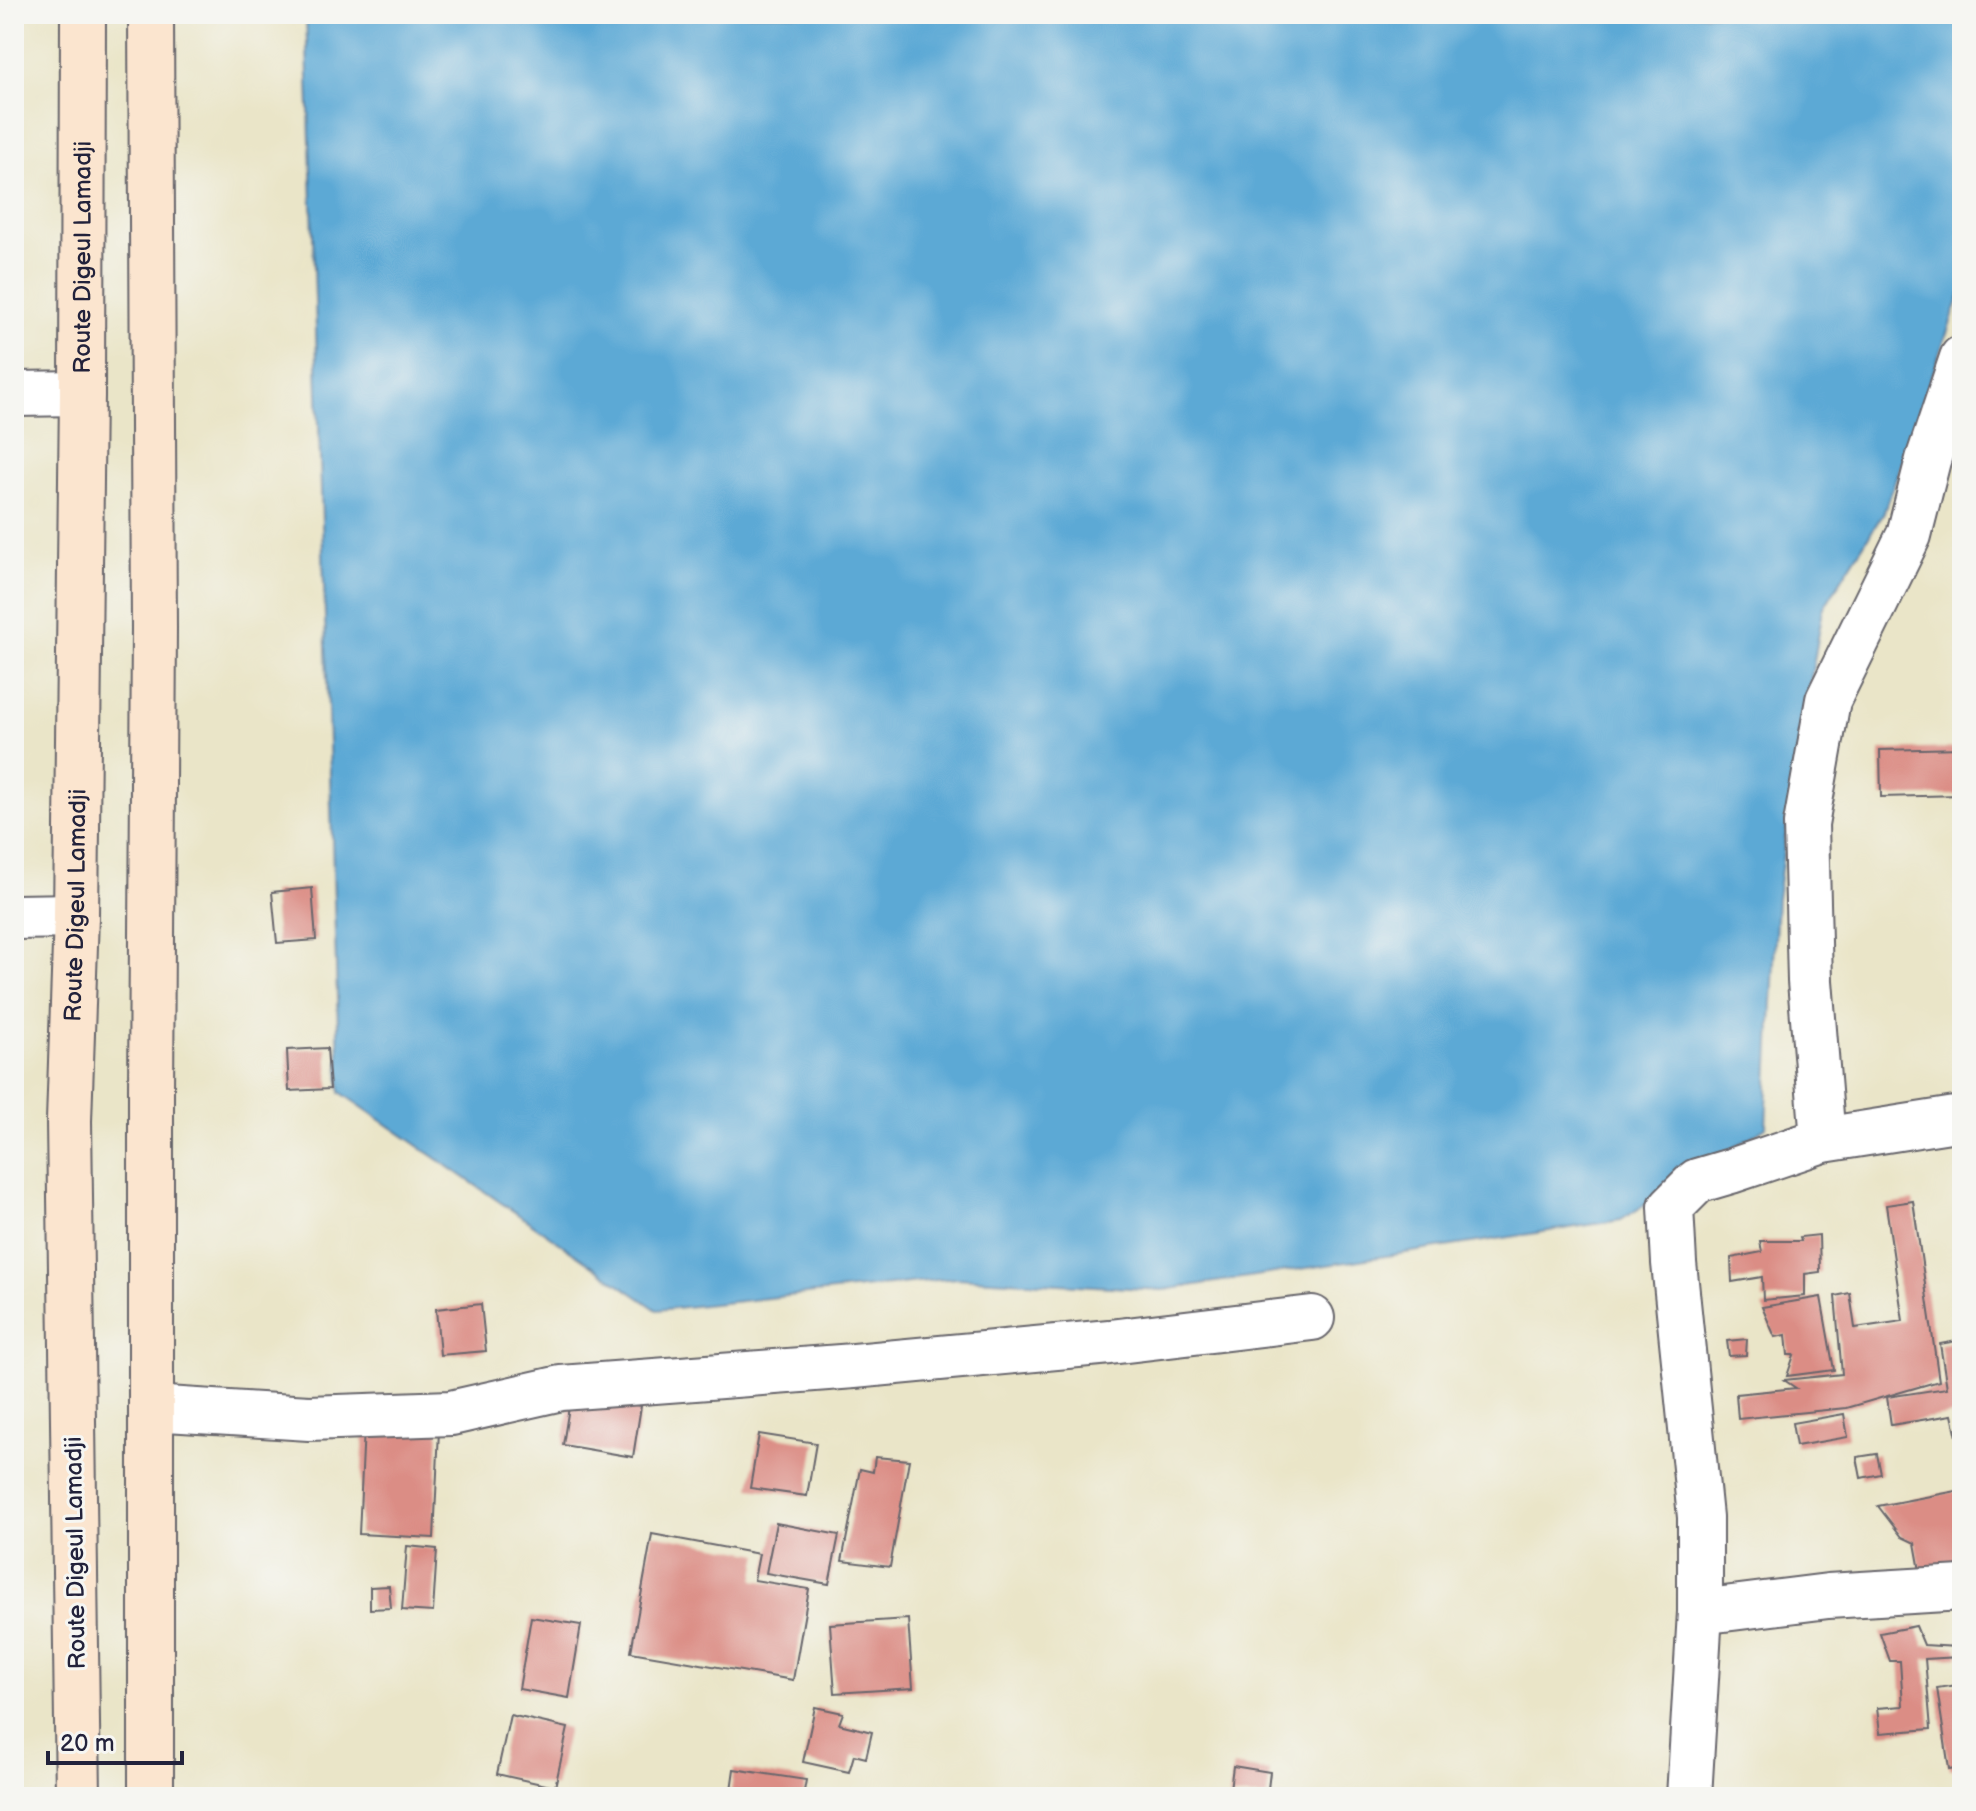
<svg xmlns="http://www.w3.org/2000/svg" width="1976" height="1811" viewBox="0 0 1976 1811" font-family="'Balsamiq Sans',sans-serif">
<style>
.water{fill:#5ca9d5;stroke:#3f6688;stroke-width:2}
.building{fill:#db8d85}
.lines{fill:none;stroke-linecap:round;stroke-linejoin:round}
.minor-casing{stroke:#68666c;stroke-width:48}
.tertiary-casing{stroke:#68666c;stroke-width:48}
.secondary-casing{stroke:#68666c;stroke-width:48}
.minor{stroke:#fff;stroke-width:44}
.tertiary{stroke:#fff;stroke-width:44}
.secondary{stroke:#fbe5cf;stroke-width:44}
.labels{text-anchor:middle;stroke-width:6;stroke-linejoin:round;paint-order:stroke}
.street-label{font-size:24px;fill:#22223b;stroke:#f6f6f2}
</style>
<rect width="100%" height="100%" fill="#f6f6f2"/>
<filter id="ink" filterUnits="userSpaceOnUse"><feTurbulence type="fractalNoise" baseFrequency=".0125" numOctaves="2"/><feDisplacementMap in="SourceGraphic" scale="16" xChannelSelector="R" yChannelSelector="G"/><feConvolveMatrix kernelMatrix="1 2 1 2 8 2 1 2 1" color-interpolation-filters="sRGB"/></filter>
<filter id="wash" filterUnits="userSpaceOnUse"><feTurbulence type="fractalNoise" baseFrequency=".006" numOctaves="4" result="noise"/><feDisplacementMap in="SourceGraphic" scale="32" xChannelSelector="R" yChannelSelector="G"/><feGaussianBlur stdDeviation="1.8" result="paint"/><feColorMatrix in="noise" values="0 0 0 0 0 0 0 0 0 0 0 0 0 0 0 0 0 1.4 0 .05"/><feComposite in="paint" operator="in"/></filter>
<g filter="url(#wash)">
<rect width="100%" height="100%" fill="#eae5c8"/>
<path class="water" d="M306 14H1962V290L1884 512 1823 609 1793 782 1777 899 1766 1127 1621 1220 1163 1290 956 1278 657 1310 340 1092Z"/>
<g id="blocks">
<g class="building">
<path d="M1962 748V795L1881 797 1880 750Z"/>
<path d="M312 888 316 940 277 943 272 892Z"/>
<path d="M327 1048 330 1089 289 1091 287 1050Z"/>
<path d="M1913 1201 1939 1381 1846 1408 1738 1419 1736 1394 1796 1388 1784 1380 1842 1374 1835 1296 1850 1293 1855 1328 1903 1321 1886 1205Z"/>
<path d="M1819 1235 1820 1272 1805 1274V1296L1763 1300 1762 1277 1732 1282 1731 1258 1762 1252 1760 1241H1801L1800 1237Z"/>
<path d="M1821 1297 1834 1370 1787 1376 1794 1355H1788L1786 1335 1775 1337 1762 1307Z"/>
<path d="M481 1304 486 1351 440 1355 436 1309Z"/>
<path d="M1747 1339 1746 1355 1729 1356 1727 1341Z"/>
<path d="M1962 1340V1440L1958 1441 1952 1415 1891 1425 1887 1397 1947 1388 1940 1344Z"/>
<path d="M571 1394 641 1406 633 1457 563 1445Z"/>
<path d="M1844 1414 1848 1437 1796 1446 1792 1423Z"/>
<path d="M364 1427 439 1430 434 1538 359 1534Z"/>
<path d="M759 1434 816 1443 807 1496 750 1488Z"/>
<path d="M1877 1454 1881 1474 1861 1478 1857 1457Z"/>
<path d="M875 1457 909 1460 890 1567 842 1561 860 1469 873 1472Z"/>
<path d="M1962 1490V1568L1921 1576 1915 1543 1902 1537 1878 1506Z"/>
<path d="M776 1523 839 1535 829 1584 766 1573Z"/>
<path d="M652 1534 759 1554 754 1580 809 1589 793 1680 631 1652Z"/>
<path d="M407 1546 437 1549 433 1612 402 1610Z"/>
<path d="M389 1586 391 1608 370 1609V1587Z"/>
<path d="M531 1617 581 1625 569 1698 519 1689Z"/>
<path d="M908 1619 913 1688 835 1693 830 1624Z"/>
<path d="M1916 1626 1924 1645 1957 1647 1959 1657 1925 1659 1931 1729 1880 1733 1877 1708 1903 1706 1900 1661H1890L1880 1633Z"/>
<path d="M1962 1684V1767L1949 1769 1937 1688Z"/>
<path d="M815 1707 843 1713 839 1724 872 1732 866 1758 854 1755 849 1772 803 1762Z"/>
<path d="M510 1715 568 1728 555 1787 497 1774Z"/>
<path d="M1233 1766 1270 1772 1267 1797H1229Z"/>
<path d="M734 1769 806 1780 803 1797H730Z"/>
</g>
</g>
</g>
<g filter="url(#ink)">
<use href="#blocks" fill-opacity="0" stroke="#68666c" stroke-width="2"/>
<g class="lines">
<g class="minor-casing">
<g id="minor">
<path d="M14 394 82 393"/>
<path d="M1823 1140 1810 981 1806 824 1828 700 1909 535 1928 460 1962 358"/>
<path d="M151 1408 309 1418 451 1413 561 1388 854 1366 1110 1342 1312 1318"/>
<path d="M1700 1612 1828 1596 1962 1588"/>
<path d="M1689 1797 1700 1612V1517L1674 1263 1671 1207 1697 1181 1731 1171 1823 1140 1962 1118"/>
</g>
</g>
<g class="tertiary-casing">
<path id="tertiary" d="M14 917 76 916"/>
</g>
<g class="secondary-casing">
<g id="secondary">
<path id="s1" d="M78 1797 69 1121 76 916 82 393 83 14"/>
<path d="M151 1797V1093L154 628 151 14"/>
</g>
</g>
<use href="#minor" class="minor"/>
<use href="#tertiary" class="tertiary"/>
<use href="#secondary" class="secondary"/>
</g>
</g>
<g class="labels">
<g class="street-label">
<text dy="8" stroke="none"><textPath href="#s1" startOffset="1540">Route Digeul Lamadji</textPath></text>
<text dy="8" stroke="none"><textPath href="#s1" startOffset="892">Route Digeul Lamadji</textPath></text>
<text transform="translate(75 1553) rotate(-91)" y="8">Route Digeul Lamadji</text>
</g>
</g>
<rect width="1976" height="1811" fill="none" stroke="#f6f6f2" stroke-width="48"/>
<path d="M48 1751v12h134v-12" fill="none" stroke="#22223b" stroke-width="4"/>
<text x="60" y="1751" font-size="24" fill="#22223b" stroke="#f6f6f2" stroke-width="6" paint-order="stroke">20 m</text>
</svg>
